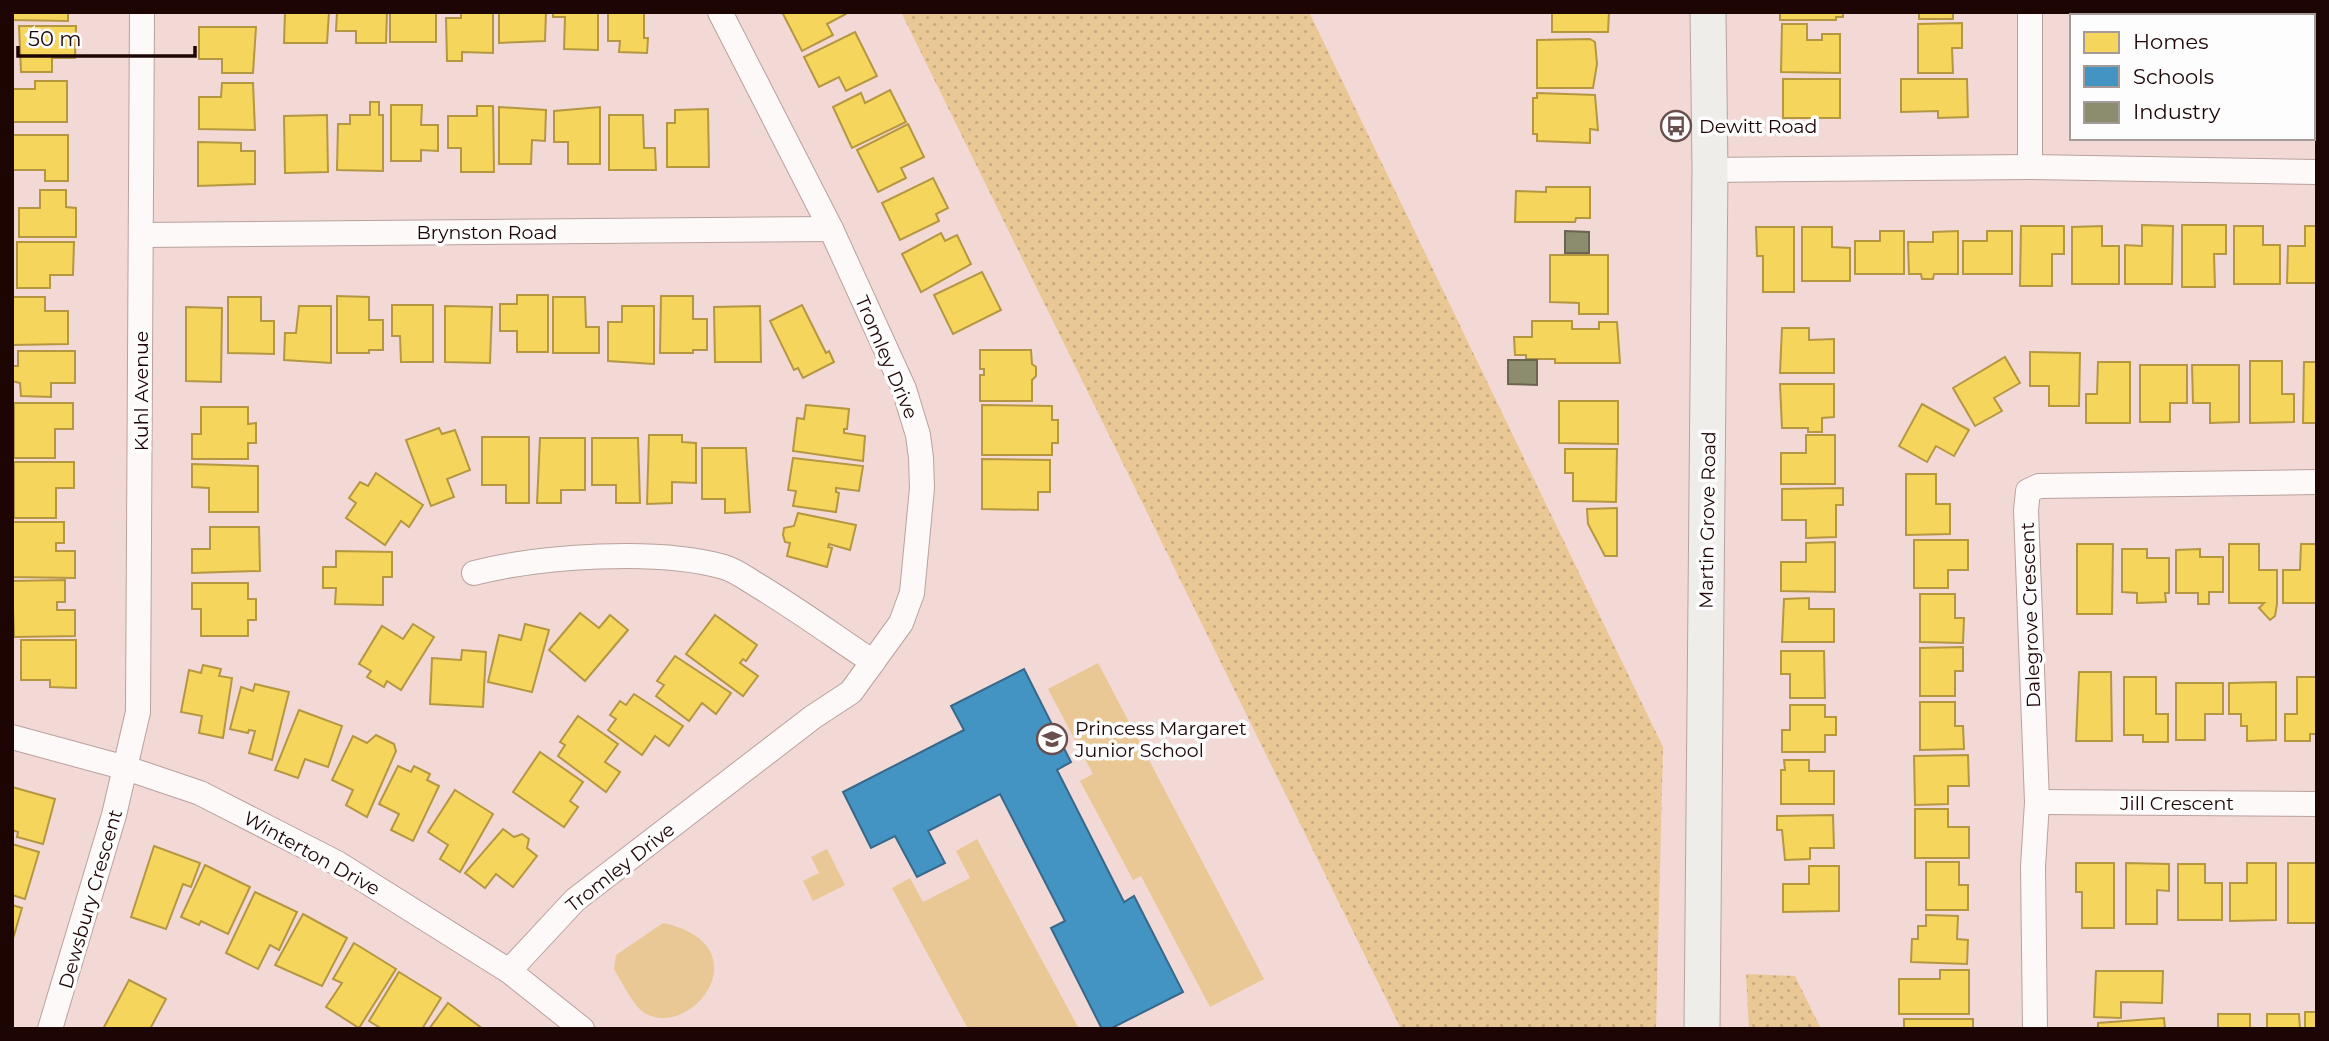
<svg xmlns="http://www.w3.org/2000/svg" width="2329" height="1041" viewBox="0 0 2329 1041" font-family="Montserrat,sans-serif">
<style>
.grass{fill:url(#grass-dots)}
.green{fill:#e9c895}
.homes{fill:#f6d55c;stroke:#b59742;stroke-width:2}
.schools{fill:#4393c3;stroke:#38688a;stroke-width:2}
.industry{fill:#8c8c6e;stroke:#6b644e;stroke-width:2}
.lines{fill:none;stroke-linecap:round;stroke-linejoin:round}
.minor-casing{stroke:#b9a19e;stroke-width:26}
.secondary-casing{stroke:#b9a19e;stroke-width:37}
.minor{stroke:#fdf9f9;stroke-width:24}
.secondary{stroke:#eeedea;stroke-width:35}
.labels{text-anchor:middle;stroke-width:7;stroke-linejoin:round;paint-order:stroke}
.poi-label{font-size:19px;fill:#1d0504;stroke:#fdfdfd;text-anchor:start}
.street-label{font-size:19px;fill:#1d0504;stroke:#fdfdfd}
</style>
<defs>
<pattern id="grass-dots" width="8" height="8" patternUnits="userSpaceOnUse" patternTransform="scale(1.75)"><rect width="8" height="8" fill="#e9c895"/><path d="M2 2h.1M6 6h.1" fill="none" stroke="#c7aa7f" stroke-width="1.8" stroke-linecap="round"/></pattern>
</defs>
<rect width="100%" height="100%" fill="#f2d9d6"/>
<g class="grass">
<path d="M901 12H1309L1663 747 1656 1029H1401Z"/>
<path d="M1746 974 1795 976 1821 1029H1749Z"/>
</g>
<g class="green">
<path d="M1098 663 1264 979 1210 1007 1141 876 1133 880 1080 781 1093 774 1048 689Z"/>
<path d="M977 839 1079 1029H968L892 888 910 878 923 902 970 878 956 851Z"/>
<path d="M827 849 845 885 813 901 803 881 819 873 811 857Z"/>
<path d="M663 923C763 944 694 1041 644 1013 632 1004 622 982 614 969L616 955Z"/>
</g>
<g class="homes">
<path d="M12 12H68V21L12 20Z"/>
<path d="M285 12H329L327 43H284Z"/>
<path d="M337 12H387L386 43H356V31H336Z"/>
<rect x="390" y="12" width="46" height="30"/>
<path d="M461 12H493V53L462 52V61H447L446 18H461Z"/>
<path d="M499 12H546L545 41 499 43Z"/>
<path d="M553 12H598V50L564 49 565 17H553Z"/>
<path d="M608 12H644V38H648L647 53 619 52 620 41H608Z"/>
<path d="M782 12H846V14L827 24 833 35 802 51Z"/>
<path d="M1552 12H1609L1608 32H1552Z"/>
<path d="M1780 12H1843V17H1836V20H1780Z"/>
<rect x="1919" y="12" width="34" height="7"/>
<path d="M1962 23V48H1952L1953 73H1918V24Z"/>
<path d="M1782 24H1807V40H1822V34H1840V73L1781 72Z"/>
<path d="M19 26H76L75 58H52V72H21Z"/>
<path d="M199 27H256L253 73H222V59H199Z"/>
<path d="M855 32 877 76 846 91 839 77 819 87 804 57Z"/>
<path d="M1590 39 1595 42 1597 64 1593 88H1537V40Z"/>
<rect x="1783" y="79" width="57" height="39"/>
<path d="M1901 79H1967L1968 117 1938 118V111L1901 112Z"/>
<path d="M35 81H67V122H12V89H35Z"/>
<path d="M222 83H253L255 130 199 129V97H221Z"/>
<path d="M890 90 906 122 852 148 833 107 861 93 865 103Z"/>
<path d="M1537 93 1595 95 1598 130 1590 129V143L1537 141V134H1533V98H1537Z"/>
<path d="M370 102H379V115H383V171L337 170 338 124H350V115H370Z"/>
<path d="M391 105H422L421 125H438V151L421 150V161H391Z"/>
<path d="M477 106H493L494 172H461V148H448V116H477Z"/>
<path d="M499 107 546 110 545 141 532 140 531 164H499Z"/>
<path d="M600 107V164H568V142H554V111Z"/>
<path d="M708 109 709 167H667V123H675V110Z"/>
<path d="M327 115 328 172 285 173 284 116Z"/>
<path d="M609 115H643L644 148H655L656 170H609Z"/>
<path d="M908 124 924 157 901 168 906 178 878 192 857 150Z"/>
<path d="M13 135H68V181H45V170H13Z"/>
<path d="M198 142 241 143V151H255V184L198 186Z"/>
<path d="M933 178 948 208 936 214 939 221 900 240 882 203Z"/>
<path d="M1546 187H1590V218H1576L1575 222H1515L1516 191 1546 192Z"/>
<path d="M40 190H66V207L76 208V237H19V208H40Z"/>
<path d="M2142 225 2173 226 2172 284H2125V245L2142 246Z"/>
<path d="M2182 225H2226V254H2214L2215 287H2182Z"/>
<path d="M2021 226H2064V254H2052V286H2020Z"/>
<path d="M2102 226V246H2119V284H2072V227Z"/>
<path d="M2234 226H2263V245H2280V284H2234Z"/>
<path d="M2305 226H2317V283H2287L2288 246H2305Z"/>
<path d="M1756 227H1794V292H1763V256H1757Z"/>
<path d="M1802 227H1832V247L1850 248V281H1802Z"/>
<path d="M1880 231H1904V274H1855V241H1880Z"/>
<path d="M1958 231V274H1934L1933 279H1922L1921 274H1909L1908 242H1933V232Z"/>
<path d="M1987 231H2012V274H1963V241H1987Z"/>
<path d="M941 233 945 241 957 235 971 264 921 292 902 254Z"/>
<path d="M17 242H74L73 275H50V288H17Z"/>
<path d="M1550 255H1608V314H1579V303L1550 302Z"/>
<path d="M982 272 1001 310 953 334 934 295Z"/>
<path d="M517 295H548V352H517V331H500V304H517Z"/>
<path d="M337 296 369 297V320H383V350H369V353H337Z"/>
<path d="M661 296H693V319H707V350H693V353H660Z"/>
<path d="M13 297H45V311H68V344L12 345Z"/>
<path d="M228 297H261V321H274V354L228 353Z"/>
<path d="M553 297H585L586 327H599V353H553Z"/>
<path d="M392 305H433V362H401L400 336H392Z"/>
<path d="M802 305 826 353 829 351 834 362 803 378 798 368 794 370 770 321Z"/>
<path d="M299 306H331V363L284 360 285 333H296Z"/>
<path d="M445 306 492 307 490 363 445 362Z"/>
<path d="M622 306H654V364L608 361V322H622Z"/>
<path d="M760 306 761 362H715L714 307Z"/>
<path d="M186 307 222 308 221 382 186 381Z"/>
<path d="M1532 321H1572V329H1599V322H1617L1620 363H1555V359H1526V355H1515L1514 337H1532Z"/>
<path d="M1782 328H1809V340L1834 339V373H1780Z"/>
<path d="M980 350H1031L1032 364 1036 367V376L1032 380V401H980V375H984V369H980Z"/>
<path d="M18 351H75V383H51V397L21 396 20 383 12 381V366H18Z"/>
<path d="M2030 352 2080 353 2079 406H2049V386H2030Z"/>
<path d="M2005 357 2020 383 1994 398 2002 411 1975 426 1953 388Z"/>
<path d="M2250 361H2282V394H2294V422L2250 423Z"/>
<path d="M2098 362H2130V423H2086V394H2097Z"/>
<path d="M2304 362H2317V423H2303Z"/>
<path d="M2140 365H2187V403H2170V422H2140Z"/>
<path d="M2192 365H2239V422L2210 423V403H2193Z"/>
<path d="M1780 384H1834V417L1822 418V432H1808V428H1782Z"/>
<path d="M1559 401H1618V444L1559 443Z"/>
<path d="M14 403H73V429H55V458H14Z"/>
<path d="M1922 404 1969 430 1954 456 1936 446 1927 462 1899 446Z"/>
<path d="M806 405 849 409 847 429H844V433L865 436 863 461 793 451 797 418 804 419Z"/>
<path d="M982 405 1052 406V420H1058V443H1052V455H982Z"/>
<path d="M201 407H248V424L256 423V443H248V459H192V434H201Z"/>
<path d="M439 428 442 434 455 430 470 470 447 479 454 497 431 506 406 440Z"/>
<path d="M649 435H682V442L696 443V483L672 482V503L647 504Z"/>
<path d="M1806 435H1835V484H1781V453H1806Z"/>
<path d="M482 437H529V503H506V485H482Z"/>
<path d="M540 438H585V490H561V503H537Z"/>
<path d="M592 438H638L640 503H616V485H592Z"/>
<path d="M702 448H746L750 512 725 513V499H702Z"/>
<path d="M1565 449H1617L1616 502 1573 501V473H1565Z"/>
<path d="M793 458 863 466 859 491 836 488V492L839 493 836 512 793 506 796 491 788 490Z"/>
<path d="M982 459 1050 460V492H1038V510L982 509Z"/>
<path d="M14 462H74V488H56V518H14Z"/>
<path d="M192 464 258 466V512H209V488L192 487Z"/>
<path d="M376 473 423 505 409 527 401 521 385 545 346 518 356 503 349 498 360 482 368 486Z"/>
<path d="M1906 474H1936V504H1950V534L1906 535Z"/>
<path d="M1843 488V505H1836V537L1806 538V520H1782V489Z"/>
<path d="M1617 508V556H1605L1588 524 1587 509Z"/>
<path d="M798 513 856 525 850 550 829 544 828 547 832 548 827 567 787 556 790 543 785 542 783 535 784 528 794 526Z"/>
<path d="M13 522H64V543H56V551H75V578L13 577Z"/>
<path d="M210 527H259L260 571 192 573V549H210Z"/>
<path d="M1914 540H1968V570H1948V588H1914Z"/>
<path d="M1835 542V592L1781 591V562H1806V543Z"/>
<path d="M2077 544H2113L2112 614H2077Z"/>
<path d="M2229 544H2259V570H2277V604L2275 616 2270 620 2259 608 2264 603H2229Z"/>
<path d="M2301 544H2317V603H2283V570H2300Z"/>
<path d="M2122 549H2147V558H2169V593H2165L2166 602 2137 603V593L2122 592Z"/>
<path d="M2200 549V557H2223V592H2209V604H2198V593H2176V550Z"/>
<path d="M336 551 392 552V577H383V605L335 604 336 588H323V567H336Z"/>
<path d="M65 580V602H57V610H75V636L14 637 12 581Z"/>
<path d="M192 583H248V599H256V620H248V636H201V609H192Z"/>
<path d="M1920 594H1955V618H1964L1963 643 1920 642Z"/>
<path d="M1809 598V609H1834V642H1782L1784 599Z"/>
<path d="M580 613 599 628 610 615 628 630 585 681 549 650Z"/>
<path d="M715 615 757 645 746 661 743 659 740 663 758 676 743 696 686 654Z"/>
<path d="M413 624 434 637 401 690 387 681 384 687 367 677 371 671 359 664 382 626 403 639Z"/>
<path d="M525 624 549 630 532 692 488 682 499 635 521 640Z"/>
<path d="M21 640H76V688L50 687V680H21Z"/>
<path d="M1963 647V671H1955V696H1920V648Z"/>
<path d="M462 650 486 652 483 707 430 704 432 658 461 660Z"/>
<path d="M1781 651H1824L1825 698H1790V674H1781Z"/>
<path d="M675 656 731 693 716 714 702 703 689 721 656 696 664 685 657 681Z"/>
<path d="M203 665 221 669 219 676 232 678 223 738 199 733 202 716 181 712 189 670 201 673Z"/>
<path d="M2079 672H2111L2112 741H2076Z"/>
<path d="M2124 677H2156V714H2168V742H2143V735H2124Z"/>
<path d="M2297 677H2317V734H2310V741H2285V714H2297Z"/>
<path d="M2276 682V740L2247 741V726H2241V714H2229V683Z"/>
<path d="M2176 683H2223V714H2205V740H2176Z"/>
<path d="M255 684 289 692 272 760 249 753 255 731 249 730 248 733 230 729 241 687 253 691Z"/>
<path d="M634 694 683 726 669 746 655 736 642 755 608 730 616 719 610 715 620 701 626 705Z"/>
<path d="M1920 702H1955V726H1963L1964 749 1920 750Z"/>
<path d="M1790 705H1825V717H1836V735H1825V752H1782V730H1790Z"/>
<path d="M299 710 342 726 328 767 305 759 298 778 275 770Z"/>
<path d="M578 716 618 744 605 762 620 772 606 792 558 756 565 745 560 742Z"/>
<path d="M376 735 394 744 396 751 367 817 346 805 353 790 332 780 353 736 367 743Z"/>
<path d="M540 752 583 782 570 801 578 807 564 827 513 792Z"/>
<path d="M1968 755 1969 786H1948V804L1915 805 1914 756Z"/>
<path d="M1784 760H1809V771H1834V804H1781V770H1785Z"/>
<path d="M398 766 411 772 414 766 430 774 427 780 439 786 413 841 391 830 399 814 379 804Z"/>
<path d="M12 787 55 799 43 844 17 837 18 832 12 830Z"/>
<path d="M455 790 493 814 460 872 440 859 448 845 428 832Z"/>
<path d="M1915 809H1948V827H1969V858H1915Z"/>
<path d="M1833 815 1834 848H1810V859L1785 860 1782 830H1777V816Z"/>
<path d="M503 829 514 837 522 834 529 839 527 848 537 856 513 887 496 874 485 888 465 873Z"/>
<path d="M12 844 39 852 25 899 12 895Z"/>
<path d="M154 846 200 863 191 887 183 884 166 929 131 917Z"/>
<path d="M1926 862H1959V885H1968V910H1926Z"/>
<path d="M2076 863H2114V928H2082V892H2076Z"/>
<path d="M2126 863 2169 864V891L2157 890V924H2126Z"/>
<path d="M2247 863H2276V920L2230 921V883H2247Z"/>
<rect x="2288" y="863" width="29" height="60"/>
<path d="M2178 864H2205V883H2222V920H2178Z"/>
<path d="M205 865 250 887 228 934 201 921 199 925 181 917Z"/>
<path d="M1809 866H1839V911L1783 912V884H1809Z"/>
<path d="M255 892 297 912 279 950 270 945 258 969 226 953Z"/>
<path d="M12 905 22 908 12 942Z"/>
<path d="M303 914 347 938 322 986 275 965Z"/>
<path d="M1926 915 1958 916 1957 939 1968 940 1967 964 1911 962 1912 939H1918V926H1926Z"/>
<path d="M354 943 396 969 359 1028 326 1007 342 983 333 979Z"/>
<path d="M1940 970H1969V1014H1899V979H1940Z"/>
<path d="M2096 971H2163L2162 1003 2121 1002V1018L2094 1017Z"/>
<path d="M399 972 441 998 422 1029H382L369 1021Z"/>
<path d="M129 980 166 999 150 1029H103Z"/>
<path d="M448 1003 483 1029H429Z"/>
<rect x="2305" y="1012" width="12" height="17"/>
<rect x="2218" y="1014" width="32" height="15"/>
<path d="M2267 1014H2299L2300 1029H2267Z"/>
<path d="M2164 1018 2165 1029H2098V1023Z"/>
<rect x="1904" y="1019" width="69" height="10"/>
</g>
<path class="schools" d="M1024 669 1071 762 1057 770 1124 902 1134 896 1183 992 1110 1029H1102L1051 928 1065 921 1000 794 928 831 945 863 917 877 895 836 871 848 843 792 964 730 951 706Z"/>
<g class="industry">
<path d="M1565 231 1589 232V253H1565Z"/>
<path d="M1508 360H1537V385L1508 384Z"/>
</g>
<g class="lines">
<g class="minor-casing">
<g id="minor">
<path d="M2030 12V167"/>
<path d="M1710 170 2030 167 2317 172"/>
<path d="M142 235 831 229"/>
<path d="M474 573C540 556 658 548 724 567 735 570 747 579 757 585 797 609 834 636 873 662"/>
<path d="M12 737 126 768 200 793 337 863 509 971 582 1029"/>
<path d="M2037 802 2317 804"/>
<path d="M509 971 575 900 813 717 851 692 901 623 912 593 922 488 921 458 918 435 904 389 831 229 720 12"/>
<path d="M50 1029 114 815 138 712 142 12"/>
<path d="M2035 1029 2033 867 2037 802 2026 510 2028 491 2039 486 2317 482"/>
</g>
</g>
<g class="secondary-casing">
<path id="secondary" d="M1702 1029 1710 170 1708 12"/>
</g>
<use href="#minor" class="minor"/>
<use href="#secondary" class="secondary"/>
</g>
<defs>
<g id="bus-ring" transform="scale(1.575)"><circle r="9.5" fill="#fdfdfd" stroke="#684f4e" stroke-width="1.5"/><path d="M-5-6H5V4H4V6H2V4H-2V6H-4V4H-5ZM-3.5-4V0h7V-4ZM-3.5 1.2v1.5H-2V1.2ZM2 1.2v1.5H3.5V1.2Z" fill="#684f4e"/></g>
<g id="school-ring" transform="scale(1.575)"><circle r="9.5" fill="#fdfdfd" stroke="#684f4e" stroke-width="1.5"/><path d="M0-5L7-2L0 1L-7-2ZM-4 1L0 2.5L4 1V4Q0 6-4 4Z" fill="#684f4e"/></g>
</defs>
<g fill-rule="evenodd">
<use href="#bus-ring" x="1676" y="126"/>
<use href="#school-ring" x="1052" y="739"/>
</g>
<g class="labels">
<g class="poi-label">
<text x="1699" y="133">Dewitt Road</text>
<text x="1075" y="735">Princess Margaret<tspan x="1075" dy="22">Junior School</tspan></text>
</g>
<g class="street-label">
<text x="487" y="239">Brynston Road</text>
<text transform="translate(887 357) rotate(67)" y="7">Tromley Drive</text>
<text transform="translate(141 391) rotate(-90)" y="7">Kuhl Avenue</text>
<text transform="translate(1707 520) rotate(-89)" y="7">Martin Grove Road</text>
<text transform="translate(2030 615) rotate(-92)" y="7">Dalegrove Crescent</text>
<text x="2177" y="810">Jill Crescent</text>
<text transform="translate(312 853) rotate(29)" y="7">Winterton Drive</text>
<text transform="translate(620 867) rotate(-38)" y="7">Tromley Drive</text>
<text transform="translate(90 899) rotate(-74)" y="7">Dewsbury Crescent</text>
</g>
</g>
<rect width="2329" height="1041" fill="none" stroke="#1d0504" stroke-width="28"/>
<rect x="2070" y="14" width="245" height="126" fill="#fdfdfd" stroke="#a39a99" stroke-width="2"/>
<rect x="2084" y="32" width="35" height="21" fill="#f6d55c" stroke="#a39a99" stroke-width="2"/>
<text x="2133" y="49" font-size="21" fill="#1d0504">Homes</text>
<rect x="2084" y="66" width="35" height="21" fill="#4393c3" stroke="#a39a99" stroke-width="2"/>
<text x="2133" y="84" font-size="21" fill="#1d0504">Schools</text>
<rect x="2084" y="102" width="35" height="21" fill="#8c8c6e" stroke="#a39a99" stroke-width="2"/>
<text x="2133" y="119" font-size="21" fill="#1d0504">Industry</text>
<path d="M18 46v10h177v-10" fill="none" stroke="#1d0504" stroke-width="3.5"/>
<text x="28" y="46" font-size="21" fill="#1d0504" stroke="#fdfdfd" stroke-width="5" paint-order="stroke">50 m</text>
</svg>
